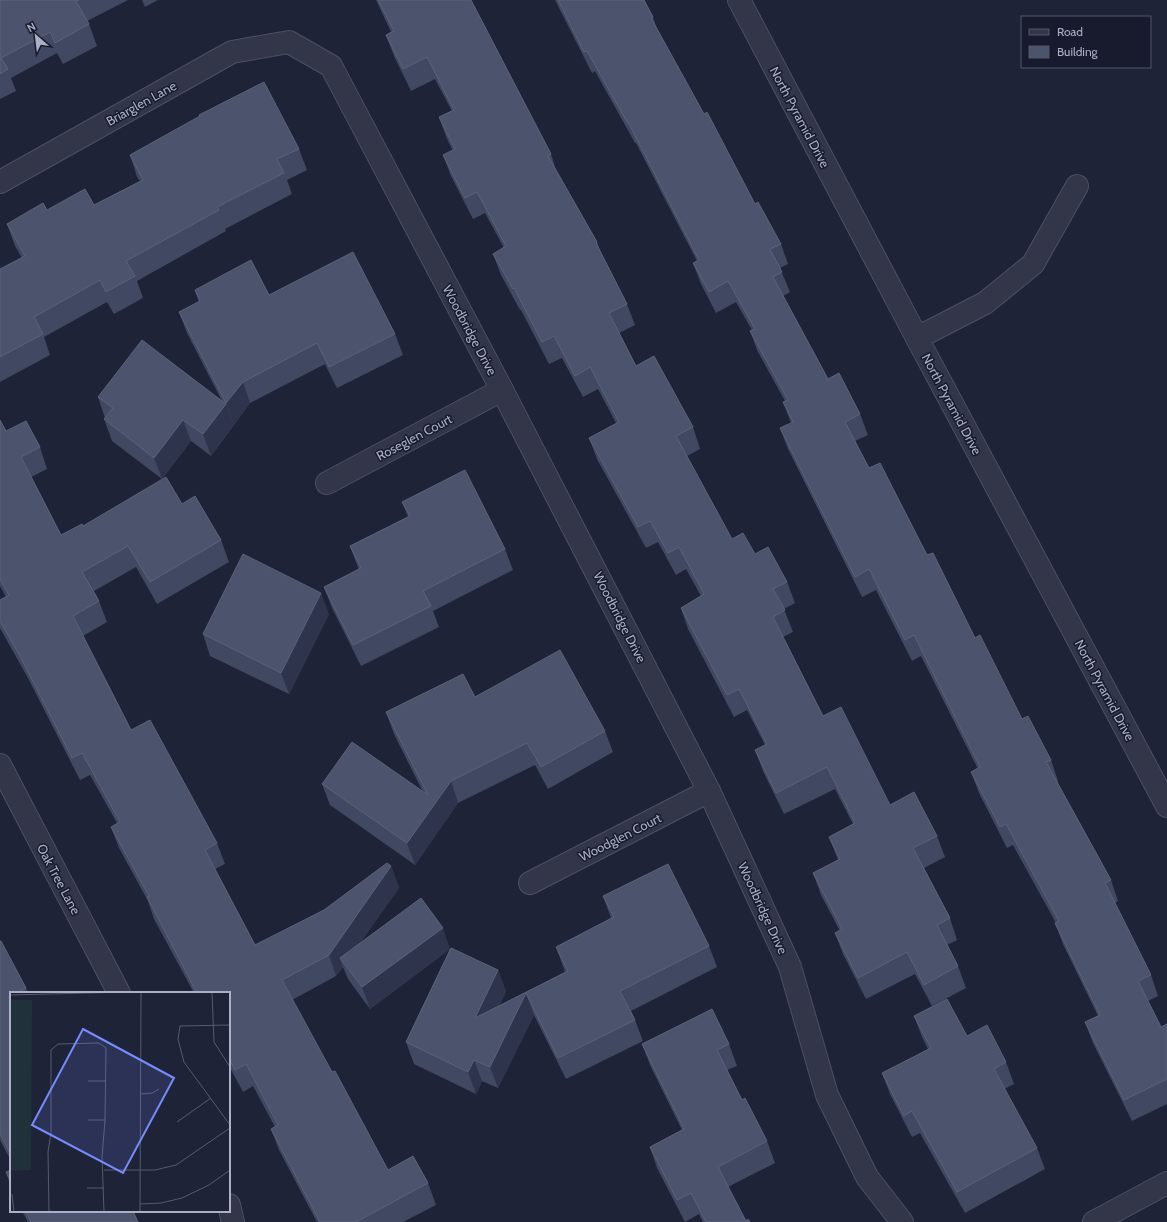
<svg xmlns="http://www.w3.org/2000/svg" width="1167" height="1222" viewBox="0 0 1167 1222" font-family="Cabin,sans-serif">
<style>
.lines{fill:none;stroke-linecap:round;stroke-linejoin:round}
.minor-casing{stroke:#4c5064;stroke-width:24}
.minor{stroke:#323648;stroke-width:22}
.wall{fill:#414861}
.shaded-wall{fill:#2e344c}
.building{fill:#4c536c;stroke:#5b627a}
.labels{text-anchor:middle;stroke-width:3;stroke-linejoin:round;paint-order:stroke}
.street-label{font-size:13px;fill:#abb0c6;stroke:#171b2d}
.inset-road{fill:none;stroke:#565b71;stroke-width:1}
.view{fill:#778dff;fill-opacity:0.15;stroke:#778dff;stroke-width:2}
.inset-edge{fill:none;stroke:#abb0c6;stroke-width:2}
</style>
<rect width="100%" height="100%" fill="#1e2338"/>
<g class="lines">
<g class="minor-casing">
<g id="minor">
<path d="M739 0 917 338 1167 806"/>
<path d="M0 182 232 52 289 42 331 66 502 390 709 791 790 967 827 1095 867 1177 902 1222"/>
<path d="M917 338 985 303 1033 264 1077 186"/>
<path d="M327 483 502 390"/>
<path d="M0 765 119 993"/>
<path d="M530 883 709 791"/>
<path d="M229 1205 233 1222"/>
<path d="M1094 1222 1167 1183"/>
</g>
</g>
<use href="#minor" class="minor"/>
</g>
<g class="wall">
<path d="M0 0H128L87 21 89 24 97 46 63 64 57 53 11 78 16 91 0 99Z"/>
<path d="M142 0H158L145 7Z"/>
<path d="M376 0H471L551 154 556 170 597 242 601 253 627 304 635 325 619 333 636 366 693 427 700 449 687 456 732 539 755 554 787 582 795 603 784 609 793 632 783 637 823 716 890 805 937 836 945 857 924 868 950 918 957 940 947 945 958 966 966 988 932 1006 915 974 866 999 843 954 835 933 840 931 821 895 813 873 838 860 829 837 853 824 835 789 784 814 763 771 755 750 765 745 747 710 734 717 688 629 681 608 701 596 686 569 676 575 658 542 646 548 597 459 589 438 616 423 598 389 583 397 562 358 549 364 521 310H520L501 275 493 254 504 248 485 213 473 219 451 176 443 155 453 151 447 139 439 117 452 111 435 79 411 91 394 56 386 35 391 32Z"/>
<path d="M555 0H644L653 17 658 32 704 114 755 204 781 244 788 264 780 268 790 292 783 296 828 379 860 414 868 435 855 441 869 468 927 555 1022 719 1051 760 1058 781 1057 782 1111 880 1118 901 1115 903 1151 975 1158 996 1148 1001 1161 1027 1167 1024V1104L1132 1121 1093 1043 1085 1022 1098 1016 1063 944 1055 923H1056L1013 845 1007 848 979 793 971 772 978 769 921 656 912 661 876 590 862 597 788 449 780 428 791 423 783 402 785 401 758 352 750 331 752 330 736 302 716 313 701 284 693 263 697 261 636 143H635L595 71 592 73Z"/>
<path d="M299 149 307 170 287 180 292 194 225 229 226 231 137 281 143 298 114 314 107 302 44 337 50 355 0 382V269L22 258 15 246 7 224 47 210 94 205 140 181 137 177 130 155Z"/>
<path d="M195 290 269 295 395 334 403 355 337 388 325 364 250 403 234 425 231 419 234 425 211 456 191 441 162 479 112 441 104 419 105 418 98 397 222 401 187 333 179 312 199 302Z"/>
<path d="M0 420 6 431 40 447 47 469 31 477 61 535 83 526 182 504 221 540 229 562 157 604 136 567 94 591 99 601 107 622 83 636 131 730 217 843 225 864 215 869 255 945 324 910 391 866 399 888 360 943 450 949 498 970 506 992 499 1006 565 972 556 947 611 918 603 896 709 946 717 967 631 1011 635 1020 643 1041 566 1079 534 1015 498 1088 482 1081 476 1094 414 1064 406 1042 450 949 370 1009 348 979 343 967 336 976 292 1000 332 1072 388 1170 428 1183 436 1205 403 1222H317L279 1150 271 1129 275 1127 253 1086 243 1092 229 1066V993H194L154 919 148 901 119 848 111 827 117 823 90 775 80 780 29 680 0 628V600L6 597 0 586Z"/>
<path d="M402 502 505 549 513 570 433 611 439 627 361 666 332 608 324 587 359 570 350 546 408 517Z"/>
<path d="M329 614 289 694 210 656 203 634Z"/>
<path d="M475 697 605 731 613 752 548 789 535 765 458 803 415 865 330 805 322 784 423 792 394 734 386 712Z"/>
<path d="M0 941 26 988 28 993H11V1161L0 1140Z"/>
<path d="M914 1016 967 1036 1006 1062 1014 1084 1004 1089 1037 1148 1045 1169 965 1213 920 1133 912 1137 890 1094 882 1073 928 1049 922 1037Z"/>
<path d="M642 1044H729L737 1066 727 1070 742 1100 767 1141 775 1163 728 1187 746 1221 750 1222H703L699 1214 685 1222 657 1168 650 1147 682 1130 650 1065Z"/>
<path d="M11 1170V1187L6 1172Z"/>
<path d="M22 1211H133L138 1222H28Z"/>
</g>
<g class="shaded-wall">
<path d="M243 382 250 403 234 425 226 403Z"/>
<path d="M226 404 234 425 211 456 203 434Z"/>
<path d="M183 420 191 441 162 479 154 458Z"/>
<path d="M321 593 329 614 289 694 281 673Z"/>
<path d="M451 781 458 803 415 865 407 843Z"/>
<path d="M391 866 399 888 345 964 340 958 343 967 336 976 329 955Z"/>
<path d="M443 928 450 949 370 1009 362 987Z"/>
<path d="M498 970 506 992 483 1039 475 1018Z"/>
<path d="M526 993 534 1015 498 1088 490 1067Z"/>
<path d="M474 1060 482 1081 476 1094 468 1072Z"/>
</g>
<g class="building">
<path d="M0 0H79L76 1 89 24 55 43 50 32 1 58 8 69 0 74Z"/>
<path d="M378 0H471L551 154 548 156 597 242 596 243 627 304 609 313 636 366 654 356 693 427 676 436 732 539 743 533 755 554 768 547 787 582 773 589 785 610 773 617 823 716 841 707 890 805 914 792 937 836 913 848 950 918 937 925 958 966 924 985 907 952 858 978 835 933 842 929 813 873 840 859 829 837 855 823 827 767 776 793 755 750 767 744 739 689 727 695 681 608 704 594 679 547 668 553 650 521 638 527 589 438 619 422 590 367 575 376 554 336 542 342 514 288 513 289 493 254 506 246 477 192 465 198 443 155 455 149 439 117 454 110 427 57 403 69 386 35 394 31Z"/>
<path d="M558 0H644L653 17 651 18 704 114 707 112 755 204 758 202 781 244 770 249 782 272 773 277 828 379 839 373 860 414 845 422 869 468 880 463 927 555 933 553 975 638 980 635 1022 719 1028 716 1051 760 1046 762 1111 880 1105 883 1151 975 1138 981 1161 1027 1167 1024V1079L1124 1100 1085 1022 1100 1015 1055 923 1059 921 1006 824 1000 827 971 772 980 767 914 635 905 640 869 569 855 577 780 428 793 422 783 402 788 400 750 331 755 329 728 281 709 292 693 263 699 260 628 122H627L587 51 584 52Z"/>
<path d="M264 82 299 149 277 159 284 173 217 207 219 210 126 261 135 276 106 292 100 280 34 317 43 334 0 357V269L25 256 7 224 43 203 47 210 85 189 94 205 143 180 130 155 200 116 199 115Z"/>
<path d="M353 252 395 334 329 367 317 343 243 382 226 403 179 312 200 301 195 290 251 260 269 295Z"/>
<path d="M142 340 226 404 203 434 183 420 154 458 104 419 113 408 98 397Z"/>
<path d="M0 420 6 431 26 421 40 447 21 457 61 535 82 524 83 526 166 477 182 504 195 496 221 540 150 582 128 546 82 572 99 601 73 616 131 730 150 720 217 843 205 850 255 945 324 910 387 863 391 866 329 955 282 980 332 1072 335 1071 388 1170 413 1156 428 1183 356 1222H320L271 1129 278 1125 246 1064 235 1070 229 1059V993H197L147 897 149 896 111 827 120 822 82 753 72 758 21 658 0 621V600L9 595 0 579Z"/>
<path d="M465 470 505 549 423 591 431 606 353 645 324 587 361 568 350 546 410 516 402 502Z"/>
<path d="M243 554 321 593 281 673 203 634Z"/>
<path d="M560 650 605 731 541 767 527 743 451 781 407 843 322 784 352 742 428 795 386 712 463 674 475 697Z"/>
<path d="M668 864 709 946 620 991 635 1020 558 1058 526 993 490 1067 474 1060 468 1072 406 1042 451 948 498 970 475 1018 568 971 556 947 614 917 603 896Z"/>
<path d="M421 898 443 928 362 987 340 958Z"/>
<path d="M0 941H1L26 988 17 993H11V1155L0 1134Z"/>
<path d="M947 999 967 1036 987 1025 1006 1062 994 1069 1037 1148 957 1192 912 1111 904 1116 882 1073 931 1048 914 1016Z"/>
<path d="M712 1009 729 1044 717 1050 742 1100 745 1098 767 1141 718 1167 746 1221 748 1219 750 1222H706L691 1193 677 1200 650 1147 684 1129 642 1044Z"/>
<path d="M11 1170V1182L6 1172Z"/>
<path d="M26 1211H133L138 1222H31Z"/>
</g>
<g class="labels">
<g class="street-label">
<text transform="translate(141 103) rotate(-29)" y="5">Briarglen Lane</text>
<text transform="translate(800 117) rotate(62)" y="5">North Pyramid Drive</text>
<text transform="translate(470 330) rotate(62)" y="5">Woodbridge Drive</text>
<text transform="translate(952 404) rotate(62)" y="5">North Pyramid Drive</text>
<text transform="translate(414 437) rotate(-28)" y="5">Roseglen Court</text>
<text transform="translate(620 617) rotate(63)" y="5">Woodbridge Drive</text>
<text transform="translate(1105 690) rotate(62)" y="5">North Pyramid Drive</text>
<text transform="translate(620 837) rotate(-27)" y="5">Woodglen Court</text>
<text transform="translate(59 879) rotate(62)" y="5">Oak Tree Lane</text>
<text transform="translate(763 908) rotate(65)" y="5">Woodbridge Drive</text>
</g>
</g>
<g transform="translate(10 992)">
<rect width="220" height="220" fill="#1e2338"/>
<path d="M0 8H22L21 178 0 179Z" fill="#203139"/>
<path class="inset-road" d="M202 0 204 50 220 75M0 3 118 0M220 33 170 34 168 47 174 70 220 133M78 89H96M130 102 142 101 149 97M78 128H95M167 130 201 106M94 178H145L166 173 220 136M77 196H94M2 202 4 220M0 205V220M130 212 151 211 172 206 199 193 220 178M39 220 38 160 41 141V58L48 52 89 51 96 56 95 128 92 165 94 220M130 220 131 0"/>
<path class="view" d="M73 37 164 86 113 181 22 133Z"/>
<rect width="220" height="220" class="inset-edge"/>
</g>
<rect x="1021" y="16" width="130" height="52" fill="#171b2d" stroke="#52576a"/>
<rect x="1029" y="29" width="20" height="6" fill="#323648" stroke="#52576a"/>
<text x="1057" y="36" font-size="12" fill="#abb0c6">Road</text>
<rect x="1029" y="46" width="20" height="12" fill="#4c536c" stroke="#52576a"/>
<text x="1057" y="56" font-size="12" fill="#abb0c6">Building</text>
<g transform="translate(36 36) rotate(332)" stroke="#171b2d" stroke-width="3" paint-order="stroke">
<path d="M0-3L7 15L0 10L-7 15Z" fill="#abb0c6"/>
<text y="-6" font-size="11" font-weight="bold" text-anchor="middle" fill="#abb0c6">N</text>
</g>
</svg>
